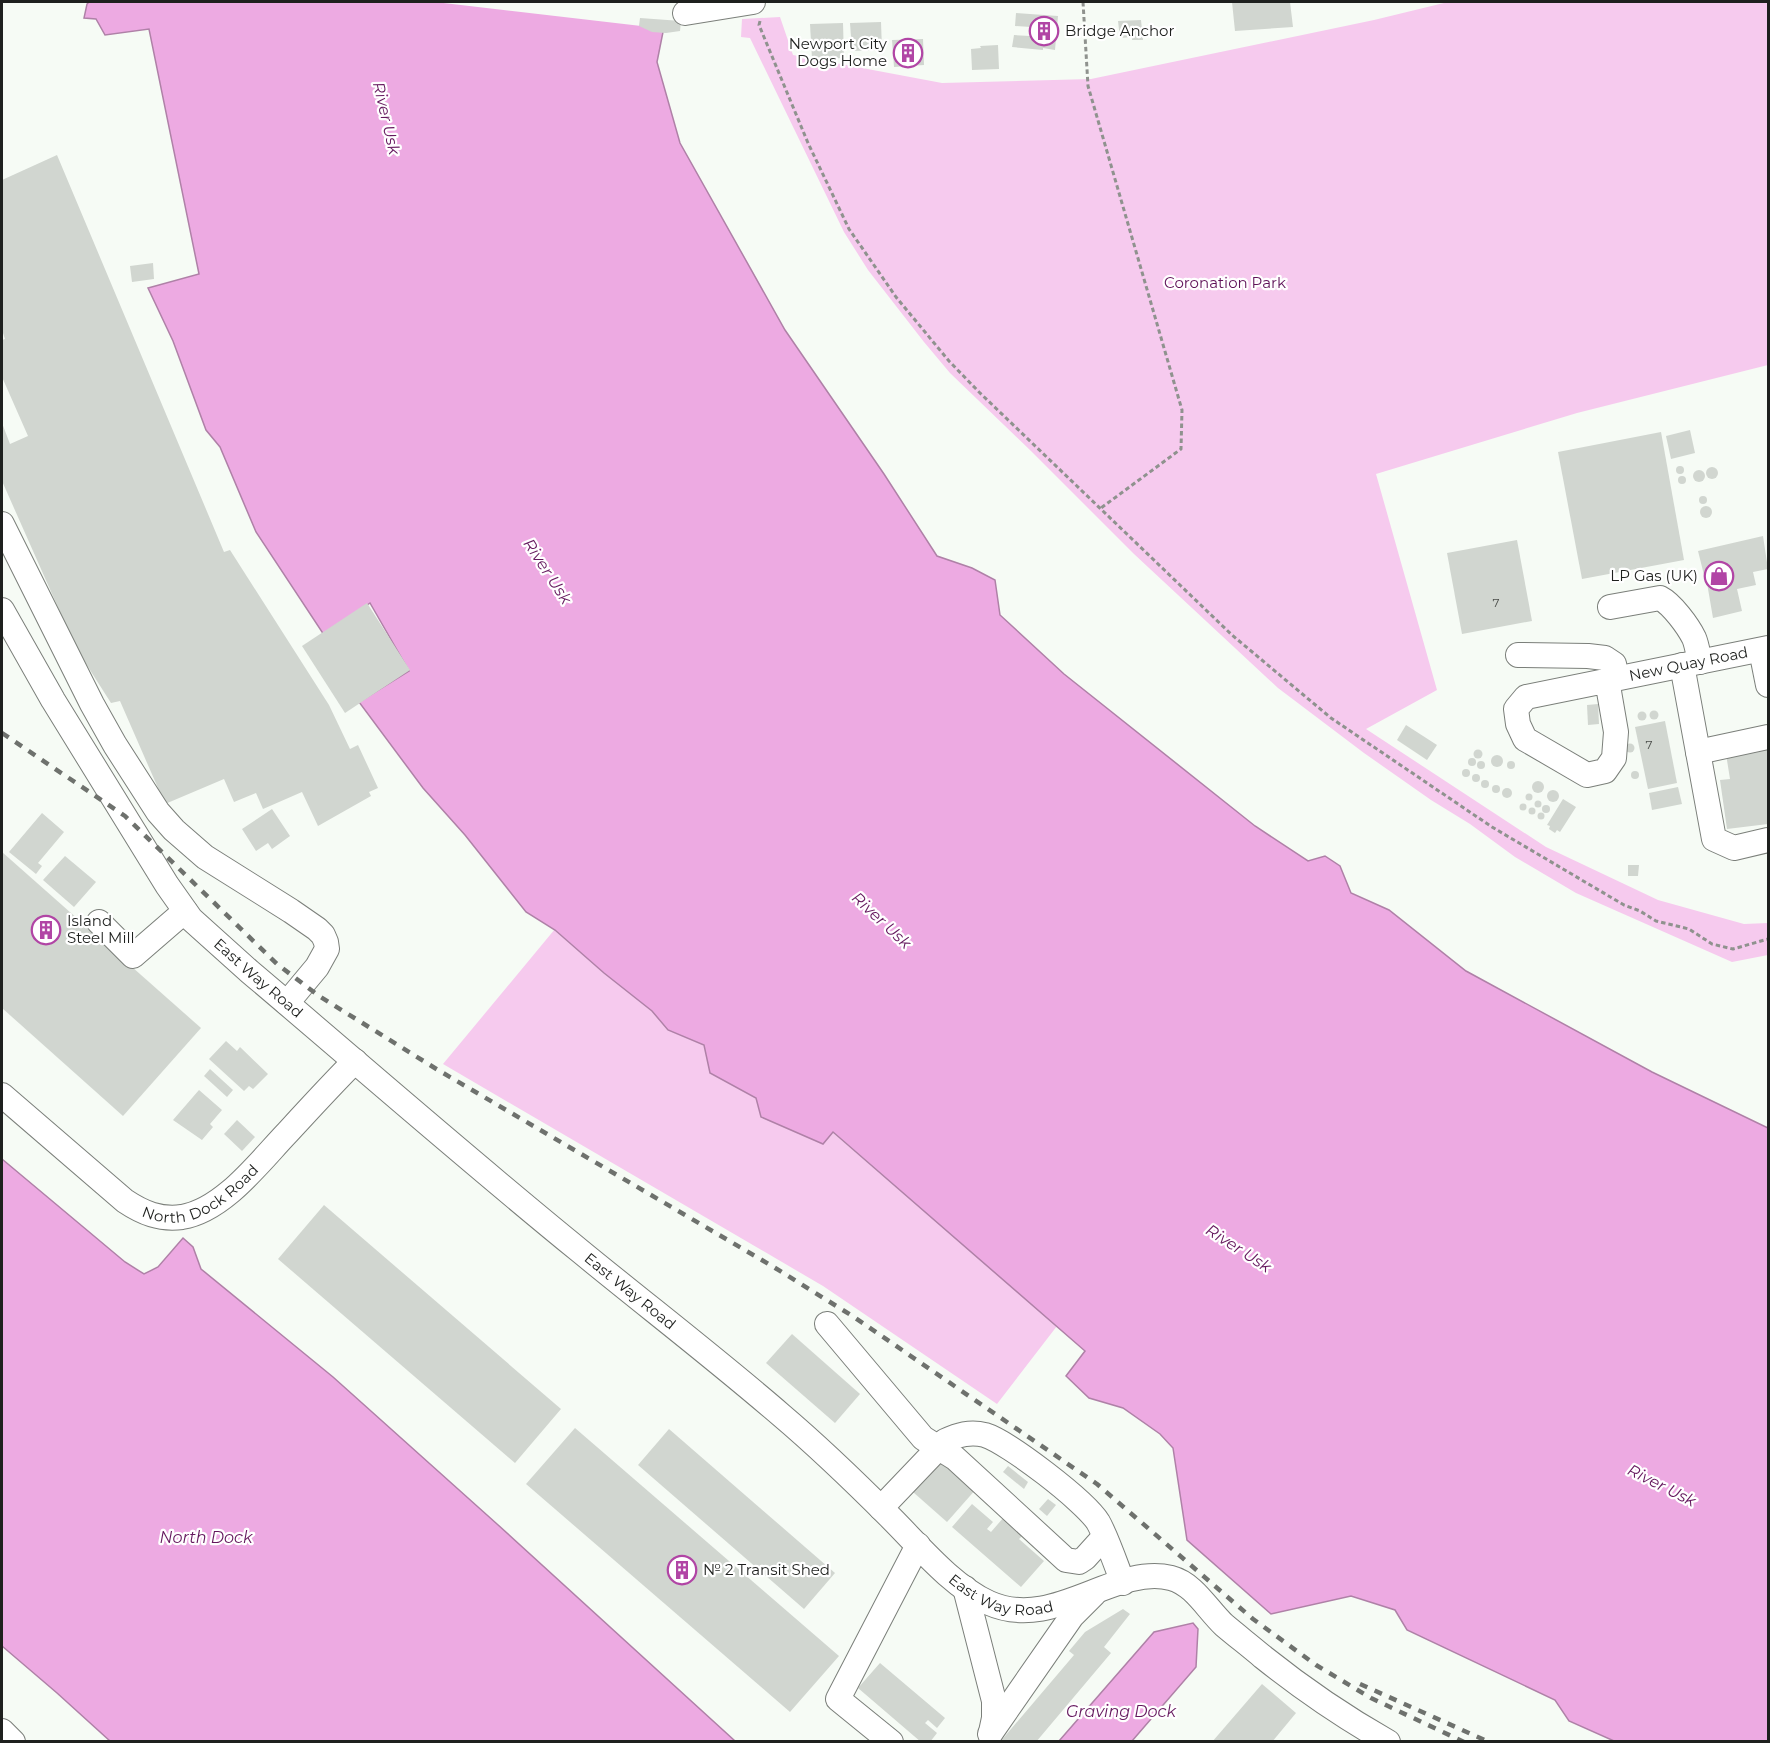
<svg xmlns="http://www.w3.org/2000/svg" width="1770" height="1743" viewBox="0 0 1770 1743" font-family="Montserrat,sans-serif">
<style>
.green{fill:#f6caee}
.water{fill:#edaae2;stroke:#af81a7;stroke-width:1.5}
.pier{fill:#f6fbf5}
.building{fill:#d1d6d0}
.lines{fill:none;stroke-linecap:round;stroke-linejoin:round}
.minor-casing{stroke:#7b7f7a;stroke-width:26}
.path{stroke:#8f928e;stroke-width:3;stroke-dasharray:4.5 3;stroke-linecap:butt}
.minor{stroke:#fff;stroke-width:24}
.rail{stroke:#6e716d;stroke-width:4.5;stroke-dasharray:8 8;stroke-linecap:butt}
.labels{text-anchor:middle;stroke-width:4.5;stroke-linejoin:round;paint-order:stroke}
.number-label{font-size:12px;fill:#4b4e4a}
.poi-label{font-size:15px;fill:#1e201e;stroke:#fff;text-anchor:start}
.park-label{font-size:15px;fill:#5f1158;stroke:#fff}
.street-label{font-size:15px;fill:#1e201e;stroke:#fff}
.water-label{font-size:16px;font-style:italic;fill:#64175d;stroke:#fff}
</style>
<rect width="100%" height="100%" fill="#f6fbf5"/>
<g class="green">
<path d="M1448 2H1768V365L1577 413 1376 474 1437 690 1366 729 1546 847 1658 900 1744 924 1768 923V955L1732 962 1576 893 1515 857 1470 824 1431 800 1364 753 1278 688 1134 554 1031 451 950 373 924 342 868 270 844 232 750 38 741 37 742 19 780 17 793 55 942 83 1091 79 1374 20Z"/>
<path d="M555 929 604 973 652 1011 668 1030 704 1045 710 1073 756 1098 832 1132 1057 1326 997 1404 823 1286 443 1064Z"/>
</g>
<g class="water">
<path d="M89 2H669L657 62 680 143 785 330 884 474 937 556 972 568 995 580 1000 615 1064 674 1255 826 1308 861 1325 856 1340 866 1351 893 1389 910 1466 971 1652 1072 1768 1128V1741H1614L1569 1721 1555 1700 1407 1630 1395 1610 1351 1596 1271 1614 1187 1540 1173 1448 1160 1434 1123 1408 1089 1398 1066 1376 1085 1351 833 1132 823 1144 761 1117 756 1098 710 1073 704 1045 668 1030 652 1011 604 973 555 930 526 912 465 835 423 788 359 702 409 671 370 603 324 635 256 532 220 447 206 430 173 341 148 288 199 274 149 29 105 35 96 19 84 18 87 4Z"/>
<path d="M2 1159 125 1262 144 1274 158 1267 183 1238 193 1247 201 1269 333 1377 497 1524 735 1741H110L57 1693 2 1646Z"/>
<path d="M1193 1623 1198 1629 1196 1667 1132 1741H1059L1154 1632Z"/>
</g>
<path class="pier" d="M435 2H672L667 29Z"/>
<g class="building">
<path d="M1232 2H1290L1293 27 1235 31Z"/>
<path d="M1016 13 1058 16 1055 50 1043 48V50L1012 47 1014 35 1030 36 1031 27 1015 26Z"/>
<path d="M640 18 681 21 680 31 666 33 652 32 639 26Z"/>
<path d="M1141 20 1143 40H1132V37L1120 38 1118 21Z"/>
<path d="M881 22 882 50 852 51 850 23Z"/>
<path d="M843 23 844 58 812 59 810 24Z"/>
<path d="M923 39 924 65 894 67 892 40Z"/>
<path d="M998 45 999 69 972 70 971 49 981 48 980 46Z"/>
<path d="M57 155 224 552 230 550 329 705 350 749 358 745 378 788 369 792 371 796 318 826 302 792 263 809 256 793 234 802 224 779 165 804 120 701 111 703 76 648 2 481V423L10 444 28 436 2 377V340L5 339 2 330V180Z"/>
<path d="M153 263 154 279 132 282 130 266Z"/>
<path d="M1690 430 1695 453 1671 459 1666 436Z"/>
<path d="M1661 432 1684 560 1582 579 1558 452Z"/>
<circle cx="1680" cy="470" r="4"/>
<circle cx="1712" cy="473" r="6"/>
<circle cx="1699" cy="476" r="6"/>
<circle cx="1682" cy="480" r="4"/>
<circle cx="1703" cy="500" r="4"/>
<circle cx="1706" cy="512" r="6"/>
<path d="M1763 536 1768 569 1753 572 1756 585 1737 589 1742 611 1713 618 1707 583H1706L1698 551Z"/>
<path d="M1517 540 1532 621 1462 634 1447 553Z"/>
<path d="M367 603 410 670 345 713 302 646Z"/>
<path d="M1598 704 1599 724 1588 725 1587 705Z"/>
<circle cx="1654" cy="715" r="4.5"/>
<circle cx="1642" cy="716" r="4.5"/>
<path d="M1665 721 1677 783 1648 789 1635 727Z"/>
<path d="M1406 725 1437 745 1427 760 1397 740Z"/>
<circle cx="1630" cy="748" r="4.5"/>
<path d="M1768 748V824L1727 829 1720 780 1730 779 1726 754Z"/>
<circle cx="1478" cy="754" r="4.5"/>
<circle cx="1497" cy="761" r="6"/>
<circle cx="1472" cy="762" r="4"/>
<circle cx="1481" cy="765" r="4"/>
<circle cx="1511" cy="765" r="4"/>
<circle cx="1466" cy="773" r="4"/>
<circle cx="1635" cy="775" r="4"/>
<circle cx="1476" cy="778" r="4"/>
<circle cx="1485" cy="784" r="4"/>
<circle cx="1538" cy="787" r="6"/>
<circle cx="1496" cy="789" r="4"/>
<path d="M1678 787 1682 804 1652 810 1649 793Z"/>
<circle cx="1507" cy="793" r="5"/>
<circle cx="1553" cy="796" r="6"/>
<circle cx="1529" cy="797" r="3.5"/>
<path d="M1563 799 1576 807 1560 832 1557 830 1555 833 1549 829 1550 826 1547 825Z"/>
<circle cx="1538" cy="804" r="3.5"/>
<circle cx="1523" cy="807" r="3.5"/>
<circle cx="1546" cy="809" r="4"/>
<circle cx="1532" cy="811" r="3.5"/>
<path d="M272 809 290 836 272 849 268 843 256 851 242 829Z"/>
<circle cx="1541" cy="816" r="3.5"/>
<path d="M42 813 64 832 38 863 42 866 36 874 9 852Z"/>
<path d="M2 852 201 1028 123 1116 2 1008Z"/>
<path d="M65 856 96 882 74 907 43 880Z"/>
<path d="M1628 865H1639L1638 876H1628Z"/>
<path d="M226 1041 237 1051 240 1047 268 1074 253 1089 249 1086 244 1091 209 1059Z"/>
<path d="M210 1069 233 1090 227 1097 204 1076Z"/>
<path d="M199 1090 222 1110 210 1124 213 1127 202 1140 173 1120Z"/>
<path d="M237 1120 255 1137 242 1151 224 1134Z"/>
<path d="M324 1205 561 1409 515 1463 278 1259Z"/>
<path d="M792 1334 860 1394 835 1423 766 1363Z"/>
<path d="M575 1428 839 1656 790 1712 526 1484Z"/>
<path d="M669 1429 835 1573 804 1609 638 1465Z"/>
<path d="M944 1458 977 1488 947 1522 913 1492Z"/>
<path d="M1008 1466 1028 1482 1024 1489 1003 1472Z"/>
<path d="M1048 1499 1056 1505 1047 1516 1039 1509Z"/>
<path d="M972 1504 993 1522 987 1529 991 1532 1004 1517 1024 1534 1019 1539 1044 1561 1021 1587 952 1527Z"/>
<path d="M1123 1609 1130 1614 1104 1647 1111 1653 1036 1742H1000L1074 1655 1069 1651 1085 1632Z"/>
<path d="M880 1663 945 1718 937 1728 928 1720 925 1723 937 1733 930 1742H921L858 1688Z"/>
<path d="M1262 1684 1296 1713 1272 1742H1212Z"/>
</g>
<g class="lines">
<g class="minor-casing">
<g id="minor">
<path d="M685 13 753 2"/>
<path d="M2 524 92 704 115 745 158 812 174 830 205 857 291 911 317 929 323 935 326 942 327 949 317 967 287 1003"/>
<path d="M1610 607 1660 598C1672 604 1688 626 1694 638 1697 645 1698 654 1700 662"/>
<path id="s1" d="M2 610 53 700 167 885 191 919 250 972C360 1065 468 1160 580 1251 647 1306 715 1358 781 1415 820 1448 856 1483 891 1518 920 1547 952 1586 989 1603 1054 1632 1113 1564 1171 1578 1194 1584 1207 1609 1224 1625 1237 1636 1250 1646 1263 1657 1303 1689 1344 1717 1388 1742"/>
<path d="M1761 650 1768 685"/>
<path d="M1518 655 1588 656 1605 658 1614 664 1617 678"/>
<path d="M1682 665 1714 839 1734 848 1768 840"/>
<path id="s2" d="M1607 680 1616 732 1614 758 1605 771 1587 775 1525 739 1518 724 1516 709 1526 697 1768 648"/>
<path d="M1698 752 1768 737"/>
<path d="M99 922 133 956 185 911"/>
<path id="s3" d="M2 1095 125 1201C143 1213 160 1220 182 1217 224 1210 260 1161 288 1132 310 1108 332 1084 355 1061"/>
<path d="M827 1324 923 1438 955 1458 1066 1560 1079 1562 1085 1558 1104 1537"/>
<path d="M881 1508 945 1441C958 1435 970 1431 985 1435 1008 1442 1085 1501 1098 1522 1107 1538 1116 1565 1123 1583"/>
<path d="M965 1588 994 1701V1718L991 1732"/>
<path d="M2 1731 13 1742"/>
<path d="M990 1734 1072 1616 1094 1594"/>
<path d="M891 1742 838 1699 918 1545"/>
</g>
</g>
<g class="path">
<path d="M1083 2 1088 86 1182 410 1181 449 1101 508"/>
<path d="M760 21 759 25 808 143 849 229 896 297 949 361 979 392 1232 635 1331 718 1492 827 1624 905 1640 911 1656 921 1689 929 1712 944 1733 949 1768 939"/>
</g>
<use href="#minor" class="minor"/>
<g class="rail">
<path d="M2 733 125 816 277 964 319 996 438 1070 772 1266 854 1317 1097 1484 1253 1619 1316 1665 1371 1698 1464 1742"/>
<path d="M1360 1684 1489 1742"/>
</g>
</g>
<defs>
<g id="building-ring" transform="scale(1.5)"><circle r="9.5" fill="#fff" stroke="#b145a5" stroke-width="1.5"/><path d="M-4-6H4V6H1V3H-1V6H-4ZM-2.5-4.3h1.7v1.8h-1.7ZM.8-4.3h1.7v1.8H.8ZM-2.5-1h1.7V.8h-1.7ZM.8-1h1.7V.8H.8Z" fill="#b145a5"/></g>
<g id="shop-ring" transform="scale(1.5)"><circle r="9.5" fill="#fff" stroke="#b145a5" stroke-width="1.5"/><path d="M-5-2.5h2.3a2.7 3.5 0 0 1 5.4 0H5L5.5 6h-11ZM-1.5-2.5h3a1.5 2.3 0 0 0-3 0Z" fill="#b145a5"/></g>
</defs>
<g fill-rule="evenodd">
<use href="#building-ring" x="1044" y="31"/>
<use href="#building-ring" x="908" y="53"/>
<use href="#shop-ring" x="1719" y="576"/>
<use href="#building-ring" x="46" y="930"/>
<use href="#building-ring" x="682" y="1570"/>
</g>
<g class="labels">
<g class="number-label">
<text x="1496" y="607">7</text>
<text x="1649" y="749">7</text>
</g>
<g class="poi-label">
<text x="1065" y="36">Bridge Anchor</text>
<text x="887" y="49" text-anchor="end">Newport City<tspan x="887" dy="17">Dogs Home</tspan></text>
<text x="1698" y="581" text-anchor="end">LP Gas (UK)</text>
<text x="67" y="926">Island<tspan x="67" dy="17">Steel Mill</tspan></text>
<text x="703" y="1575">№ 2 Transit Shed</text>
</g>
<g class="park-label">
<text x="1225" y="288">Coronation Park</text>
</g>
<g class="street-label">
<text dy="5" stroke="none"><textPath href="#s2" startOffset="398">New Quay Road</textPath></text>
<text dy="5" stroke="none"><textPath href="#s1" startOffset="452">East Way Road</textPath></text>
<text dy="5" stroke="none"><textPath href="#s3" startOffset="248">North Dock Road</textPath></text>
<text dy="5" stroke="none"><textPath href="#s1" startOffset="938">East Way Road</textPath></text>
<text dy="5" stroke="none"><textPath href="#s1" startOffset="1424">East Way Road</textPath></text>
</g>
<g class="water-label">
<text transform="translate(387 118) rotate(77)" y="6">River Usk</text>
<text transform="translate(548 571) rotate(57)" y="6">River Usk</text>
<text transform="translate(882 920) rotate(43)" y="6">River Usk</text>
<text transform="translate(1239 1248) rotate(33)" y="6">River Usk</text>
<text transform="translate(1662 1485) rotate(27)" y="6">River Usk</text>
<text x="206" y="1543">North Dock</text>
<text x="1121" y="1717">Graving Dock</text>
</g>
</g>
<rect width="1770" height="1743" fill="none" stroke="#1e201e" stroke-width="6"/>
</svg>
